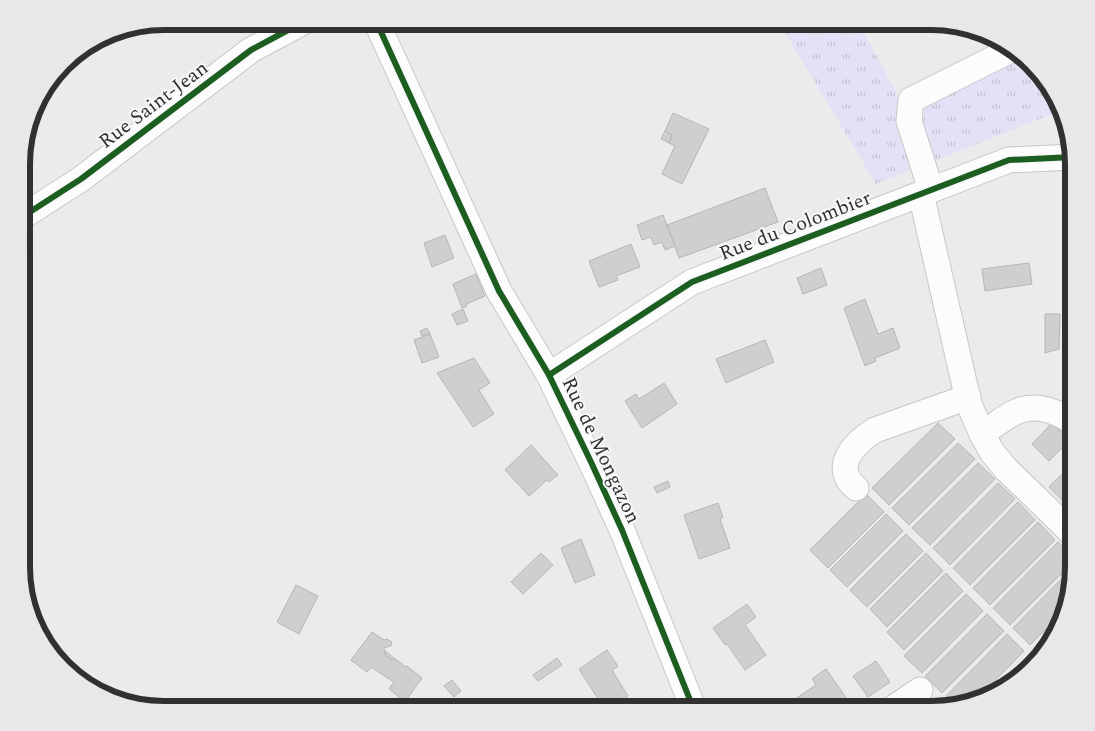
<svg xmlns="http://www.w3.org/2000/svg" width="1095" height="731" viewBox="0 0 1095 731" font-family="Spectral,serif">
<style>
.grass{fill:url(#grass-tufts)}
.building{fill:#cfcfcf;stroke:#b6b6b6}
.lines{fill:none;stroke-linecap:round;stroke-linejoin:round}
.minor-casing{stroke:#c7c7c8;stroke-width:27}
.minor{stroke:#fcfcfc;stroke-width:25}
.cycleway-casing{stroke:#f8f8fb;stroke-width:9}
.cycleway{stroke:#1b5e20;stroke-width:6}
.labels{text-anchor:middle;stroke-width:4;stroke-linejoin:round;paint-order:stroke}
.street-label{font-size:20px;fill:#313132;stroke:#f8f8fb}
.rim{fill:none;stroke:#313132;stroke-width:6}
</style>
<defs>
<pattern id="grass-tufts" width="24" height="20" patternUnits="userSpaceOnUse" patternTransform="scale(1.25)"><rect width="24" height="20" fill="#e6e0f6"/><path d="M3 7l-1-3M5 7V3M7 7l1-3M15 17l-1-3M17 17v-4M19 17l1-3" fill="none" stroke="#c6c1d3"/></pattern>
</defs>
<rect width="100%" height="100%" fill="#ebebec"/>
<path class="grass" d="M778 21H858L907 113 1019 55 1055 93 1060 111 876 184Z"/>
<g class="building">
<path d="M673 113 709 129 682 184 662 174 675 146 669 143 672 135 665 131Z"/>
<path d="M665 131 672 135 669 143 661 139Z"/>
<path d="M765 188 778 222 679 258 667 225Z"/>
<path d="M663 215 675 246 665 250 662 242 654 245 651 237 642 240 637 225Z"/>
<path d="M445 235 454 258 432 267 424 243Z"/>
<path d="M631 244 640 267 616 276 618 280 599 287 589 261Z"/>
<path d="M1029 263 1032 284 985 291 982 269Z"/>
<path d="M821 268 827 285 803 294 797 278Z"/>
<path d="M476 274 485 296 466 304 467 306 462 308 453 284Z"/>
<path d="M865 299 878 334 893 328 900 348 875 358 876 361 865 366 844 308Z"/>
<path d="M463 309 468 321 457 325 452 314Z"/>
<path d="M1045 314H1060L1059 349 1045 353Z"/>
<path d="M427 328 430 334 422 336 420 331Z"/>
<path d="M430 334 439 357 422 363 414 340Z"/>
<path d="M765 340 774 362 726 383 716 359Z"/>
<path d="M474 358 490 383 479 390 494 414 473 427 437 373Z"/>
<path d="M664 383 677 404 642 428 625 401 636 394 639 399Z"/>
<path d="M938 423 955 439 889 505 872 488Z"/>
<path d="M1052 423 1070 440 1049 461 1032 444Z"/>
<path d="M958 443 975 459 909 525 892 508Z"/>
<path d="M1073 443V462L1064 453Z"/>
<path d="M531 445 558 475 549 482 547 480 529 496 505 470Z"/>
<path d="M978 463 995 479 930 545 912 528Z"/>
<path d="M1073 463V511L1049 487Z"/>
<path d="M668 481 670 487 657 493 654 487Z"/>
<path d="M998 483 1015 499 950 565 933 548Z"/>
<path d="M866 494 884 512 828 568 810 550Z"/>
<path d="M1018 502 1035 520 970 585 953 568Z"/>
<path d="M718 503 723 517 720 519 730 548 699 559 684 515Z"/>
<path d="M886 514 903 531 847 587 830 570Z"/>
<path d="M1038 522 1055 540 990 605 973 588Z"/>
<path d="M906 534 923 551 867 607 850 590Z"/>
<path d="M581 539 595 575 575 583 561 548Z"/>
<path d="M1058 542 1073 558V562L1010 625 993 608Z"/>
<path d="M541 553 553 565 523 594 511 582Z"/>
<path d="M926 553 943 571 887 627 870 609Z"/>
<path d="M1073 567V576L1060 615 1030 645 1013 628Z"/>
<path d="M946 573 963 591 904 650 887 632Z"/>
<path d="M296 585 318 596 299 634 277 622Z"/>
<path d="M966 594 983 611 922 673 904 656Z"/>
<path d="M747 604 756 617 745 625 766 655 745 670 727 644 725 645 713 628Z"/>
<path d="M987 614 1004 631 942 693 925 676Z"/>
<path d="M372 632 384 640 387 639 392 642 391 646 384 648 385 655 392 660 394 658 406 667 407 666 422 678 405 702 389 689 394 682 371 667 367 672 351 660Z"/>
<path d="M1007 634 1024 651 978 698 954 705 946 696Z"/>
<path d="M607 650 618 666 612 670 628 696 608 710H605L579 669Z"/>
<path d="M385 651 394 658 392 660 385 655Z"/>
<path d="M1028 655 1034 661 1002 691 988 695Z"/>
<path d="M557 658 562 665 538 681 533 675Z"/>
<path d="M876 661 890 682 868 697 853 676Z"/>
<path d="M826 669 854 709 798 710 792 701 816 685 812 679Z"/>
<path d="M452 680 461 691 454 697 444 686Z"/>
<path d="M779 704 783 710H772Z"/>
</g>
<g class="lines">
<g class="minor-casing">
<g id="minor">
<path d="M376 21 499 291 549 375 591 462 622 530 694 710"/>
<path d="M931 190 909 121 911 100 1013 49"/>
<path d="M921 194 969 404 982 434 992 452 1005 468 1073 534"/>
<path d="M22 217 81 179 251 50 305 21"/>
<path d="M549 375 692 282 1009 160 1073 157"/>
<path d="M982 434C993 427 1005 416 1018 411 1036 403 1058 412 1073 422"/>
<path d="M856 488C831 467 854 443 875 430L968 397"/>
<path d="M892 709 920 690"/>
</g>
</g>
<use href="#minor" class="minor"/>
<g class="cycleway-casing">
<g id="cycleway">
<path d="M376 21 499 291 549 375 591 462 622 530 694 710"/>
<path d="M22 217 81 179 251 50 305 21"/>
<path d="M549 375 692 282 1009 160 1073 157"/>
</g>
</g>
<use href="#cycleway" class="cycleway"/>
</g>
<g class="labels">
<g class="street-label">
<text transform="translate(153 104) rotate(-37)" y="7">Rue Saint-Jean</text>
<text transform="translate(795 225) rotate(-21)" y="7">Rue du Colombier</text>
<text transform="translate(602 450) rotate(65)" y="7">Rue de Mongazon</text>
</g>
</g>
<path d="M0 0H1095V731H0ZM164 30H931A134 134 0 0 1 1065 164V567A134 134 0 0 1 931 701H164A134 134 0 0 1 30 567V164A134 134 0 0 1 164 30Z" fill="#e8e8eb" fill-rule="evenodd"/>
<path class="rim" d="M164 30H931A134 134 0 0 1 1065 164V567A134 134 0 0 1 931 701H164A134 134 0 0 1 30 567V164A134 134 0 0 1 164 30Z"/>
</svg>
